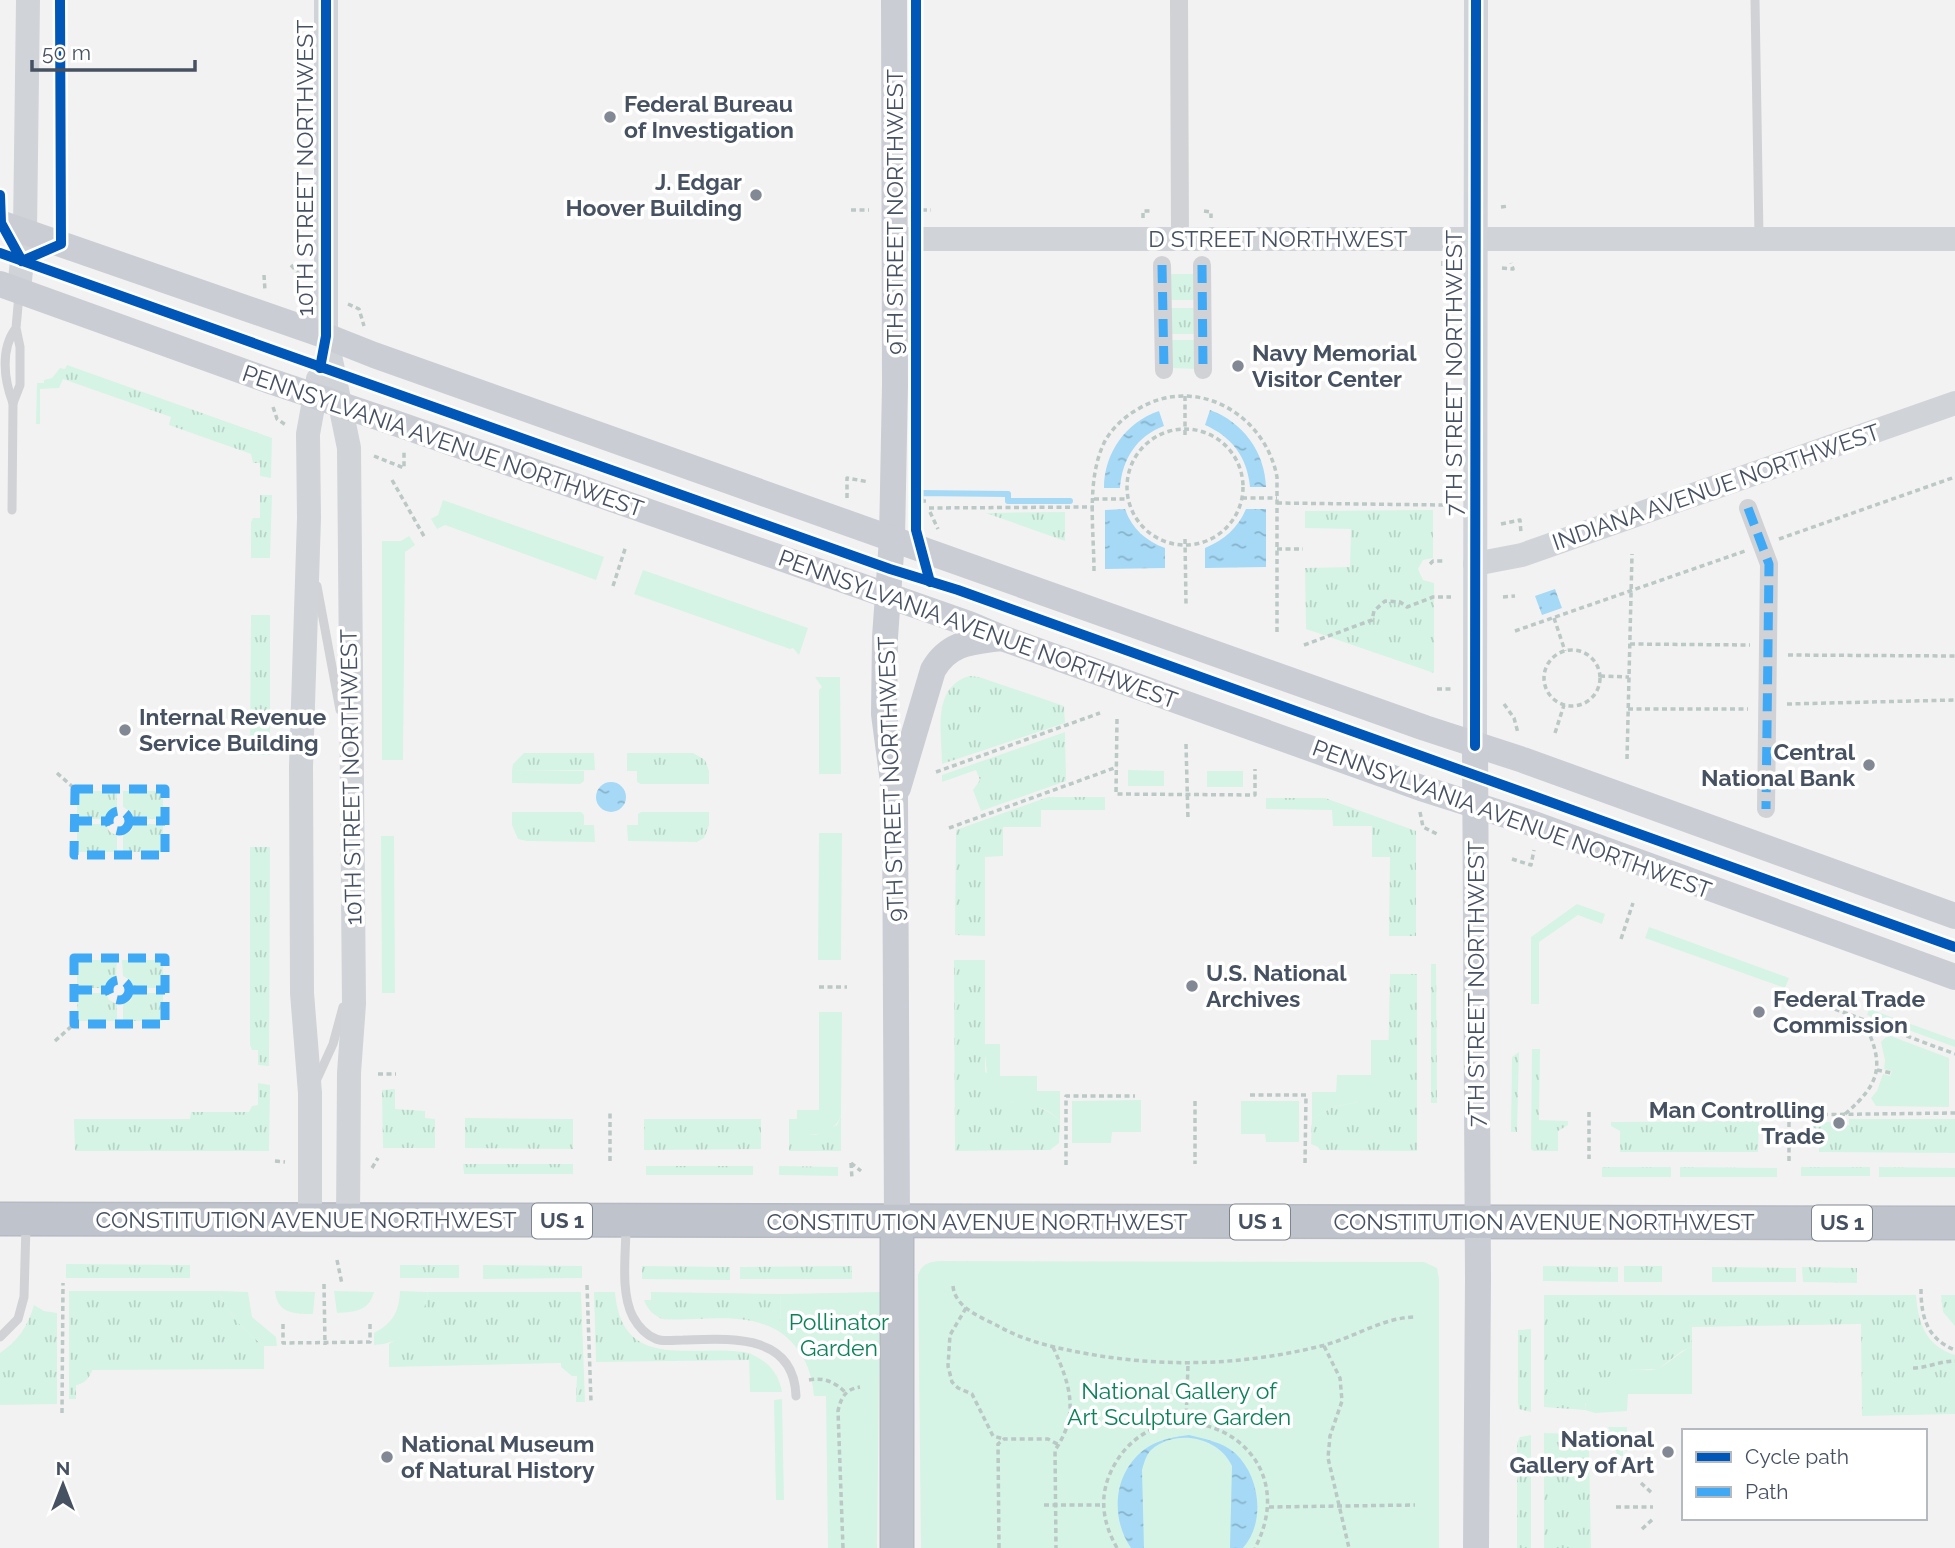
<svg xmlns="http://www.w3.org/2000/svg" width="1955" height="1548" viewBox="0 0 1955 1548" font-family="Raleway,sans-serif">
<style>
.grass{fill:url(#grass-tufts)}
.green{fill:#d5f4e5}
.water{fill:url(#water-ripples)}
.lines{fill:none;stroke-linecap:round;stroke-linejoin:round}
.stream{stroke:#a5d9f6;stroke-width:6}
.highway-casing{stroke:#b6bac3;stroke-width:35}
.path{stroke:#bac8c6;stroke-width:3.5;stroke-dasharray:5 3.5;stroke-linecap:butt}
.lane{stroke:#d0d2d5;stroke-width:9}
.street{stroke:#d0d2d5;stroke-width:18}
.secondary{stroke:#d0d3d7;stroke-width:24}
.primary{stroke:#cacdd3;stroke-width:26}
.highway{stroke:#bfc3cb;stroke-width:32}
.quiet{stroke:#3fa9f5;stroke-width:9;stroke-dasharray:18 9;stroke-linecap:butt}
.cycleway-casing{stroke:#fff;stroke-width:15}
.cycleway{stroke:#0057b8;stroke-width:10}
.poi-dot{fill:#838994;stroke:#fff;stroke-width:2.5}
.labels{text-anchor:middle;stroke-width:7;stroke-linejoin:round;paint-order:stroke}
.shield{fill:#fff;stroke:#7e8590;stroke-width:2}
.shield-label{font-size:21px;font-weight:bold;fill:#465161}
.poi-label{font-size:23px;font-weight:bold;fill:#465161;stroke:#fff;text-anchor:start}
.street-label{font-size:23px;fill:#465161;stroke:#fff}
.park-label{font-size:23px;fill:#0c8259;stroke:#fff}
</style>
<defs>
<pattern id="grass-tufts" width="24" height="20" patternUnits="userSpaceOnUse" patternTransform="scale(1.75)"><rect width="24" height="20" fill="#d5f4e5"/><path d="M3 7l-1-3M5 7V3M7 7l1-3M15 17l-1-3M17 17v-4M19 17l1-3" fill="none" stroke="#b8d3c7"/></pattern>
<pattern id="water-ripples" width="26" height="14" patternUnits="userSpaceOnUse" patternTransform="scale(1.75)"><rect width="26" height="14" fill="#a5d9f6"/><path d="M2 4q2-2 4 0t4 0M15 11q2-2 4 0t4 0" fill="none" stroke="#88b2cb"/></pattern>
</defs>
<rect width="100%" height="100%" fill="#f3f2f2"/>
<g class="grass">
<rect x="1170" y="274" width="25" height="26"/>
<path d="M1170 308H1195L1196 334H1171Z"/>
<path d="M1170 340H1197V369L1170 368Z"/>
<path d="M67 365 272 438 271 478 260 476V463H253L251 454 169 425 171 417 63 379 59 388 40 389V424H36L37 383H44V380L52 378 60 368 65 369Z"/>
<path d="M260 495H272L270 558H251V522L253 518H260Z"/>
<path d="M1433 510V558L1423 560 1418 569 1423 580 1434 583V673L1306 629 1305 568 1350 567 1351 529 1305 528V511Z"/>
<path d="M1065 512V541L986 513Z"/>
<path d="M251 615H270V755H250Z"/>
<path d="M969 676 979 677 1064 706 1065 723 942 764C942 733 931 688 969 676Z"/>
<path d="M1065 732 1066 781 981 811 973 790 980 780 976 770 942 782V775Z"/>
<path d="M524 753H594L595 770 512 771 513 764Z"/>
<path d="M627 753H693L705 760 709 771H627Z"/>
<path d="M77 791H117V808L109 812 106 819H77Z"/>
<path d="M123 791H163V819H133L131 812 123 807Z"/>
<path d="M1048 797H1105V810H1041V827H1003V856L985 857V936L955 935 956 830Z"/>
<path d="M1266 798H1325L1416 831V936H1389L1390 857H1372V826H1333L1332 810 1266 809Z"/>
<path d="M77 824H106L109 831 117 836V852H77Z"/>
<path d="M134 824H163V852H123V835L131 831Z"/>
<path d="M512 825H594L595 842 527 841 518 839Z"/>
<path d="M627 825H709L704 838 697 842 628 841Z"/>
<path d="M250 847H270L269 1066 258 1065V1050H252L250 1045Z"/>
<path d="M77 960H117L116 976 109 981 106 988H77Z"/>
<path d="M122 960H163V988H133L128 979 123 976Z"/>
<path d="M954 960H985V1071L1011 1102C1031 1104 1046 1107 1060 1121L1059 1143 1050 1150 955 1151Z"/>
<path d="M1431 964H1436L1437 1103H1431Z"/>
<path d="M1390 974H1417V1151L1320 1150 1318 1147 1311 1144 1312 1119 1333 1107 1358 1102 1388 1066Z"/>
<path d="M77 993H106L109 1000 117 1004V1021H77Z"/>
<path d="M133 993H163V1021H123V1004L131 1000Z"/>
<path d="M1532 1049H1540L1539 1120 1568 1121V1125L1558 1131V1151H1533L1531 1149Z"/>
<path d="M1519 1052 1517 1132H1511L1512 1057Z"/>
<path d="M258 1083 270 1085 269 1151H75L74 1119H190L191 1112H249L252 1106 258 1105Z"/>
<path d="M395 1089V1109L425 1111V1118L435 1119V1148H383L382 1090Z"/>
<path d="M841 1116V1151H789V1135H816L837 1125Z"/>
<path d="M465 1118 573 1119V1149L465 1148Z"/>
<path d="M644 1119H761V1149L644 1150Z"/>
<path d="M1759 1121 1758 1152H1620V1131L1611 1126V1122Z"/>
<path d="M1810 1122H1832L1833 1125H1955V1153L1819 1152V1133L1815 1128 1810 1127Z"/>
<path d="M463 1164H573V1174H464Z"/>
<rect x="646" y="1166" width="107" height="9"/>
<path d="M779 1166 838 1167V1176L779 1175Z"/>
<rect x="1602" y="1167" width="69" height="10"/>
<path d="M1680 1167 1777 1168V1177H1680Z"/>
<rect x="1801" y="1167" width="69" height="9"/>
<path d="M1879 1167 1955 1168V1177H1879Z"/>
<path d="M66 1264 190 1265V1278H66Z"/>
<rect x="400" y="1265" width="59" height="13"/>
<path d="M483 1265 582 1266V1278L483 1279Z"/>
<path d="M642 1266 730 1267V1280L642 1279Z"/>
<path d="M852 1266V1279H740V1267Z"/>
<path d="M1543 1266 1618 1267V1282L1543 1281Z"/>
<rect x="1624" y="1266" width="38" height="16"/>
<path d="M1712 1267 1796 1268V1282H1712Z"/>
<path d="M1802 1267 1857 1268V1283L1803 1282Z"/>
<path d="M69 1291H219C227 1314 245 1331 264 1346V1369L92 1370C90 1378 84 1384 76 1385V1399H69Z"/>
<path d="M428 1292H581L585 1402H576L577 1376H572L561 1367V1363L389 1367V1344C408 1333 425 1315 428 1292Z"/>
<path d="M594 1292H615C622 1375 695 1342 749 1353V1360L596 1362Z"/>
<path d="M651 1292 781 1294 780 1332C744 1310 702 1322 662 1319 652 1314 648 1310 644 1300H651Z"/>
<path d="M1544 1295H1916C1918 1323 1926 1346 1955 1355V1414L1862 1416 1861 1324 1692 1327V1347L1682 1351 1658 1369 1630 1370 1585 1404V1410L1544 1407Z"/>
<path d="M1941 1295H1955V1326L1943 1312Z"/>
<path d="M34 1305 44 1311 57 1313V1404L0 1405V1353C18 1341 28 1326 34 1305Z"/>
<path d="M1531 1329V1412L1519 1409 1518 1403V1330Z"/>
<path d="M1544 1433C1564 1434 1578 1431 1589 1449L1591 1548H1544Z"/>
<path d="M1531 1435V1548H1517V1443L1520 1437Z"/>
</g>
<g class="green">
<path d="M443 500 604 557 596 580 445 525 437 529 431 519 438 515Z"/>
<path d="M409 536 415 545 405 552 403 760H382V541H401Z"/>
<path d="M643 570 808 628 799 655 793 648 790 649 634 594Z"/>
<path d="M815 677H840L841 774H819V690L822 687Z"/>
<path d="M984 705H989L994 710 1011 715 1013 722 1008 730 999 734C986 729 981 726 979 711Z"/>
<path d="M1128 770 1164 771V786H1128Z"/>
<path d="M512 771H584V781L580 784 512 783Z"/>
<path d="M637 771H709V784H641L637 782Z"/>
<rect x="1207" y="771" width="36" height="16"/>
<path d="M512 812H581L584 815V825H512Z"/>
<path d="M641 812H709V825H638V814Z"/>
<path d="M819 833H842L841 960H818Z"/>
<path d="M381 836H394L395 993H382Z"/>
<path d="M1577 904 1605 914 1602 924 1578 915 1539 942V1004H1531V937Z"/>
<path d="M1649 927 1789 978 1785 988 1645 938Z"/>
<path d="M1869 1009 1955 1040V1047L1867 1015Z"/>
<path d="M819 1012H842L841 1116C831 1138 810 1135 789 1135V1119H797V1110H819Z"/>
<path d="M1888 1035 1949 1058V1107L1876 1106 1871 1098 1877 1091 1883 1074 1890 1076 1892 1071 1884 1069 1885 1060 1881 1042Z"/>
<path d="M1371 1040H1390L1388 1066 1377 1091 1358 1102 1333 1107 1312 1119V1092H1336L1337 1075H1371Z"/>
<path d="M984 1044H1000V1076H1037V1091H1060V1121C1043 1103 1033 1108 1012 1102 1002 1099 995 1091 988 1084Z"/>
<path d="M1141 1100V1132H1112L1111 1143H1072V1101Z"/>
<path d="M1241 1101H1299V1142H1266L1265 1134H1241Z"/>
<rect x="1849" y="1119" width="106" height="6"/>
<path d="M941 1261 1424 1262 1437 1268 1439 1279V1548H921L918 1275C922 1263 929 1262 941 1261Z"/>
<path d="M219 1291 248 1292 252 1317 276 1337 277 1346H264C245 1331 227 1314 219 1291Z"/>
<path d="M275 1291 315 1292 313 1314C295 1314 277 1314 275 1291Z"/>
<path d="M334 1291 374 1292C369 1311 355 1312 337 1313Z"/>
<path d="M400 1291 428 1292C424 1321 404 1344 374 1345V1333C393 1323 399 1312 400 1291Z"/>
<path d="M880 1292 877 1548H828L826 1396H814C812 1370 802 1348 780 1332L781 1294Z"/>
<path d="M1692 1347V1394H1628L1627 1411 1595 1413 1585 1410C1586 1386 1610 1372 1632 1370 1641 1369 1651 1372 1659 1368 1671 1362 1679 1352 1692 1347Z"/>
<path d="M749 1353C767 1361 778 1371 782 1392H750Z"/>
<path d="M782 1399 784 1500H776L774 1400Z"/>
<path d="M1608 1427H1627V1451H1623V1456H1617L1614 1439Z"/>
</g>
<g class="water">
<path d="M1210 410C1243 422 1265 452 1266 487H1250C1247 457 1232 437 1205 425Z"/>
<path d="M1159 411 1164 426C1137 436 1122 459 1120 488H1104C1104 453 1126 422 1159 411Z"/>
<path d="M1125 509C1132 529 1146 541 1165 548V568L1105 569V510Z"/>
<path d="M1246 509H1266V567L1205 568V548C1224 540 1238 528 1246 509Z"/>
<path d="M1555 589 1562 608 1542 615 1535 596Z"/>
<circle cx="611" cy="797" r="15"/>
<path d="M1189 1435C1205 1439 1222 1442 1235 1453 1260 1476 1266 1522 1243 1548H1230L1232 1466C1219 1437 1176 1428 1151 1450 1146 1455 1144 1463 1142 1470L1144 1548H1131C1109 1516 1114 1469 1148 1447 1161 1439 1175 1437 1189 1435Z"/>
</g>
<g class="lines">
<path class="stream" d="M921 501 920 493 1008 494V501H1070"/>
<g class="highway-casing">
<g id="highway">
<path d="M0 1219 1955 1223"/>
<path d="M897 1222V1548"/>
</g>
</g>
<g class="path">
<path d="M1501 207 1509 206"/>
<path d="M851 210H869"/>
<path d="M922 210H931"/>
<path d="M1204 211 1211 212V218"/>
<path d="M1143 218V211H1152"/>
<path d="M1443 261V266H1450"/>
<path d="M291 265 299 274"/>
<path d="M1502 268 1513 269 1511 263"/>
<path d="M264 275 265 291"/>
<path d="M348 304 359 309 364 326"/>
<path d="M1185 396V435"/>
<path d="M273 407 277 419 286 425"/>
<circle cx="1185" cy="487" r="58"/>
<path d="M374 456 404 468V452"/>
<path d="M392 480 425 538"/>
<path d="M847 498V478L869 482"/>
<path d="M1242 498H1277"/>
<path d="M1094 499H1127"/>
<path d="M921 501H929"/>
<path d="M1277 503 1444 505"/>
<path d="M929 508 1094 507"/>
<path d="M930 512 938 529"/>
<path d="M1501 524 1520 520 1521 533"/>
<path d="M1185 539 1186 604"/>
<path d="M1779 539 1955 477"/>
<path d="M1277 549H1303"/>
<path d="M1430 564 1433 561H1444"/>
<path d="M1094 571C1094 531 1086 481 1104 443 1111 429 1124 417 1138 409 1196 374 1265 414 1277 477V635"/>
<path d="M613 586 626 546"/>
<path d="M1503 597 1515 596"/>
<path d="M1554 618 1565 651"/>
<path d="M1515 631 1745 551"/>
<path d="M1630 644 1750 645"/>
<path d="M1304 645 1372 620 1374 611 1385 601 1400 602 1407 607 1433 597H1451"/>
<circle cx="1572" cy="678" r="28"/>
<path d="M1788 655 1955 656"/>
<path d="M1600 676 1629 677"/>
<path d="M1437 689H1451"/>
<path d="M1504 704 1514 718 1518 733"/>
<path d="M1787 704 1955 700"/>
<path d="M1628 709H1748"/>
<path d="M1117 719 1116 794 1255 795V769"/>
<path d="M1555 733 1564 705"/>
<path d="M1186 744 1188 820"/>
<path d="M1627 759 1632 554"/>
<path d="M936 772 1100 713"/>
<path d="M57 773 75 789"/>
<path d="M1420 812 1423 827 1439 835"/>
<path d="M949 828 1117 767"/>
<path d="M1512 859 1531 865 1534 850"/>
<path d="M1621 939 1633 903"/>
<path d="M819 987H847"/>
<path d="M1806 1004 1808 999 1955 1054"/>
<path d="M55 1041 74 1024"/>
<path d="M1877 1070 1891 1073"/>
<path d="M378 1074H396"/>
<path d="M1250 1095H1306L1305 1164"/>
<path d="M1195 1101V1164"/>
<path d="M1589 1112V1159"/>
<path d="M1845 1114C1881 1083 1885 1065 1864 1022"/>
<path d="M1789 1115 1955 1113"/>
<path d="M275 1161 285 1162"/>
<path d="M610 1161V1110"/>
<path d="M1789 1161V1111"/>
<path d="M851 1163 852 1179"/>
<path d="M851 1163 861 1171"/>
<path d="M1066 1165V1096H1135"/>
<path d="M372 1168 378 1158"/>
<path d="M337 1260 342 1284"/>
<path d="M324 1284 325 1345"/>
<path d="M587 1285 591 1402"/>
<path d="M953 1286C955 1308 981 1317 998 1326 1023 1340 1051 1347 1078 1352 1160 1368 1240 1366 1321 1346 1354 1338 1383 1317 1416 1317"/>
<path d="M1921 1289C1921 1317 1927 1339 1955 1350"/>
<path d="M966 1308 950 1335 948 1366 952 1382 958 1388 972 1394 993 1436 1004 1439"/>
<path d="M283 1324V1343L370 1342V1322"/>
<path d="M1324 1346 1340 1378 1342 1401 1330 1436 1328 1458 1349 1548"/>
<path d="M1053 1347C1070 1384 1080 1414 1055 1450L1056 1548"/>
<path d="M1913 1368C1927 1368 1940 1361 1955 1361"/>
<path d="M809 1380C824 1377 835 1382 846 1393"/>
<path d="M62 1413 63 1283"/>
<path d="M1186 1422 1188 1365"/>
<path d="M1641 1483 1653 1494"/>
<path d="M1044 1505H1103"/>
<path d="M1269 1507 1415 1505"/>
<path d="M1616 1507H1653"/>
<path d="M1642 1529 1653 1519"/>
<path d="M843 1548 838 1411C841 1397 846 1389 860 1387"/>
<path d="M999 1548 998 1444 1004 1439H1048L1059 1445"/>
<path d="M1117 1548C1104 1525 1099 1501 1109 1476 1153 1370 1313 1437 1255 1548"/>
</g>
<g class="lane">
<path d="M1755 0 1759 236"/>
<path d="M16 328C0 349 4 380 13 403L20 385V347L16 328 19 295"/>
<path d="M12 510 13 403"/>
<path d="M317 586 340 710"/>
<path d="M317 1079 333 1044 343 1007"/>
<path d="M626 1226C626 1254 620 1292 633 1317 638 1326 646 1335 656 1339 663 1342 675 1340 683 1340 728 1339 794 1332 796 1396"/>
<path d="M0 1337 18 1319 24 1297 26 1225"/>
</g>
<g class="street">
<path d="M1179 0 1180 239"/>
<path d="M1162 265 1164 370"/>
<path d="M1202 265 1203 370"/>
<path d="M1748 508 1769 564 1766 809"/>
</g>
<g class="secondary">
<path d="M326 0V336L349 448 354 1004 349 1073 348 1220"/>
<path d="M895 239H1955"/>
<path d="M19 290 25 231 28 0"/>
<path d="M1475 564 1522 555 1955 403"/>
<path d="M1475 746 1476 0"/>
<path d="M310 1220V1093L302 993 301 767 309 518 308 434 318 379"/>
</g>
<g class="primary">
<path d="M894 0 895 385 892 539 885 637 884 714 895 797 897 1222"/>
<path d="M0 223 326 336 374 355 1425 728 1523 760 1955 916"/>
<path d="M0 284 270 381 395 423 969 624 1002 638 1421 788 1531 823 1955 977"/>
<path d="M1475 746 1478 1279 1476 1548"/>
<path d="M898 788 933 670C949 642 972 642 1001 638"/>
</g>
<use href="#highway" class="highway"/>
<g class="quiet">
<path d="M1162 265 1164 370"/>
<path d="M1202 265 1203 370"/>
<path d="M1748 508 1769 564 1766 809"/>
<path d="M75 789H165V855H74Z"/>
<circle cx="119" cy="821" r="10"/>
<path d="M74 821H110"/>
<path d="M129 821H165"/>
<rect x="74" y="958" width="91" height="66"/>
<circle cx="119" cy="990" r="10"/>
<path d="M74 990H109"/>
<path d="M129 990H165"/>
</g>
<g class="cycleway-casing">
<g id="cycleway">
<path d="M916 0V530L930 582"/>
<path d="M0 195 1 223 22 261 61 244 60 0"/>
<path d="M0 253 890 569 958 590C1290 711 1623 827 1955 947"/>
<path d="M320 368 326 336V0"/>
<path d="M1475 746 1476 0"/>
</g>
</g>
<use href="#cycleway" class="cycleway"/>
</g>
<g class="poi-dot">
<circle cx="610" cy="117" r="7"/>
<circle cx="756" cy="195" r="7"/>
<circle cx="1238" cy="366" r="7"/>
<circle cx="125" cy="730" r="7"/>
<circle cx="1869" cy="765" r="7"/>
<circle cx="1192" cy="986" r="7"/>
<circle cx="1759" cy="1012" r="7"/>
<circle cx="1839" cy="1123" r="7"/>
<circle cx="1668" cy="1452" r="7"/>
<circle cx="387" cy="1457" r="7"/>
</g>
<g class="labels">
<g class="shield">
<rect x="532" y="1203.5" width="60" height="35" rx="5"/>
<rect x="1230" y="1204.5" width="60" height="35" rx="5"/>
<rect x="1812" y="1205.5" width="60" height="35" rx="5"/>
</g>
<g class="shield-label">
<text x="562" y="1228">US 1</text>
<text x="1260" y="1229">US 1</text>
<text x="1842" y="1230">US 1</text>
</g>
<g class="poi-label">
<text x="624" y="112">Federal Bureau<tspan x="624" dy="26">of Investigation</tspan></text>
<text x="742" y="190" text-anchor="end">J. Edgar<tspan x="742" dy="26">Hoover Building</tspan></text>
<text x="1252" y="361">Navy Memorial<tspan x="1252" dy="26">Visitor Center</tspan></text>
<text x="139" y="725">Internal Revenue<tspan x="139" dy="26">Service Building</tspan></text>
<text x="1855" y="760" text-anchor="end">Central<tspan x="1855" dy="26">National Bank</tspan></text>
<text x="1206" y="981">U.S. National<tspan x="1206" dy="26">Archives</tspan></text>
<text x="1773" y="1007">Federal Trade<tspan x="1773" dy="26">Commission</tspan></text>
<text x="1825" y="1118" text-anchor="end">Man Controlling<tspan x="1825" dy="26">Trade</tspan></text>
<text x="1654" y="1447" text-anchor="end">National<tspan x="1654" dy="26">Gallery of Art</tspan></text>
<text x="401" y="1452">National Museum<tspan x="401" dy="26">of Natural History</tspan></text>
</g>
<g class="street-label">
<text transform="translate(305 168) rotate(-90)" y="8">10TH STREET NORTHWEST</text>
<text transform="translate(895 212) rotate(-90)" y="8">9TH STREET NORTHWEST</text>
<text x="1278" y="247">D STREET NORTHWEST</text>
<text transform="translate(1454 373) rotate(-90)" y="8">7TH STREET NORTHWEST</text>
<text transform="translate(443 441) rotate(19)" y="8">PENNSYLVANIA AVENUE NORTHWEST</text>
<text transform="translate(1716 487) rotate(-19)" y="8">INDIANA AVENUE NORTHWEST</text>
<text transform="translate(978 629) rotate(20)" y="8">PENNSYLVANIA AVENUE NORTHWEST</text>
<text transform="translate(351 777) rotate(-91)" y="8">10TH STREET NORTHWEST</text>
<text transform="translate(891 779) rotate(-92)" y="8">9TH STREET NORTHWEST</text>
<text transform="translate(1512 819) rotate(20)" y="8">PENNSYLVANIA AVENUE NORTHWEST</text>
<text transform="translate(1476 984) rotate(-90)" y="8">7TH STREET NORTHWEST</text>
<text x="306" y="1228">CONSTITUTION AVENUE NORTHWEST</text>
<text x="977" y="1230">CONSTITUTION AVENUE NORTHWEST</text>
<text x="1544" y="1230">CONSTITUTION AVENUE NORTHWEST</text>
</g>
<g class="park-label">
<text x="839" y="1330">Pollinator<tspan x="839" dy="26">Garden</tspan></text>
<text x="1179" y="1399">National Gallery of<tspan x="1179" dy="26">Art Sculpture Garden</tspan></text>
</g>
</g>
<rect x="1682" y="1429" width="245" height="91" fill="#ffffff" stroke="#b5b9c0" stroke-width="2"/>
<rect x="1696" y="1452" width="35" height="10" fill="#0057b8" stroke="#b5b9c0" stroke-width="2"/>
<text x="1745" y="1464" font-size="21" fill="#465161">Cycle path</text>
<rect x="1696" y="1487" width="35" height="10" fill="#3fa9f5" stroke="#b5b9c0" stroke-width="2"/>
<text x="1745" y="1499" font-size="21" fill="#465161">Path</text>
<g transform="translate(63 1485)" stroke="#ffffff" stroke-width="5" paint-order="stroke">
<path d="M0-5L12 26L0 18L-12 26Z" fill="#465161"/>
<text y="-10" font-size="19" font-weight="bold" text-anchor="middle" fill="#465161">N</text>
</g>
<path d="M32 60v10h163v-10" fill="none" stroke="#465161" stroke-width="3.5"/>
<text x="42" y="60" font-size="21" fill="#465161" stroke="#ffffff" stroke-width="5" paint-order="stroke">50 m</text>
</svg>
